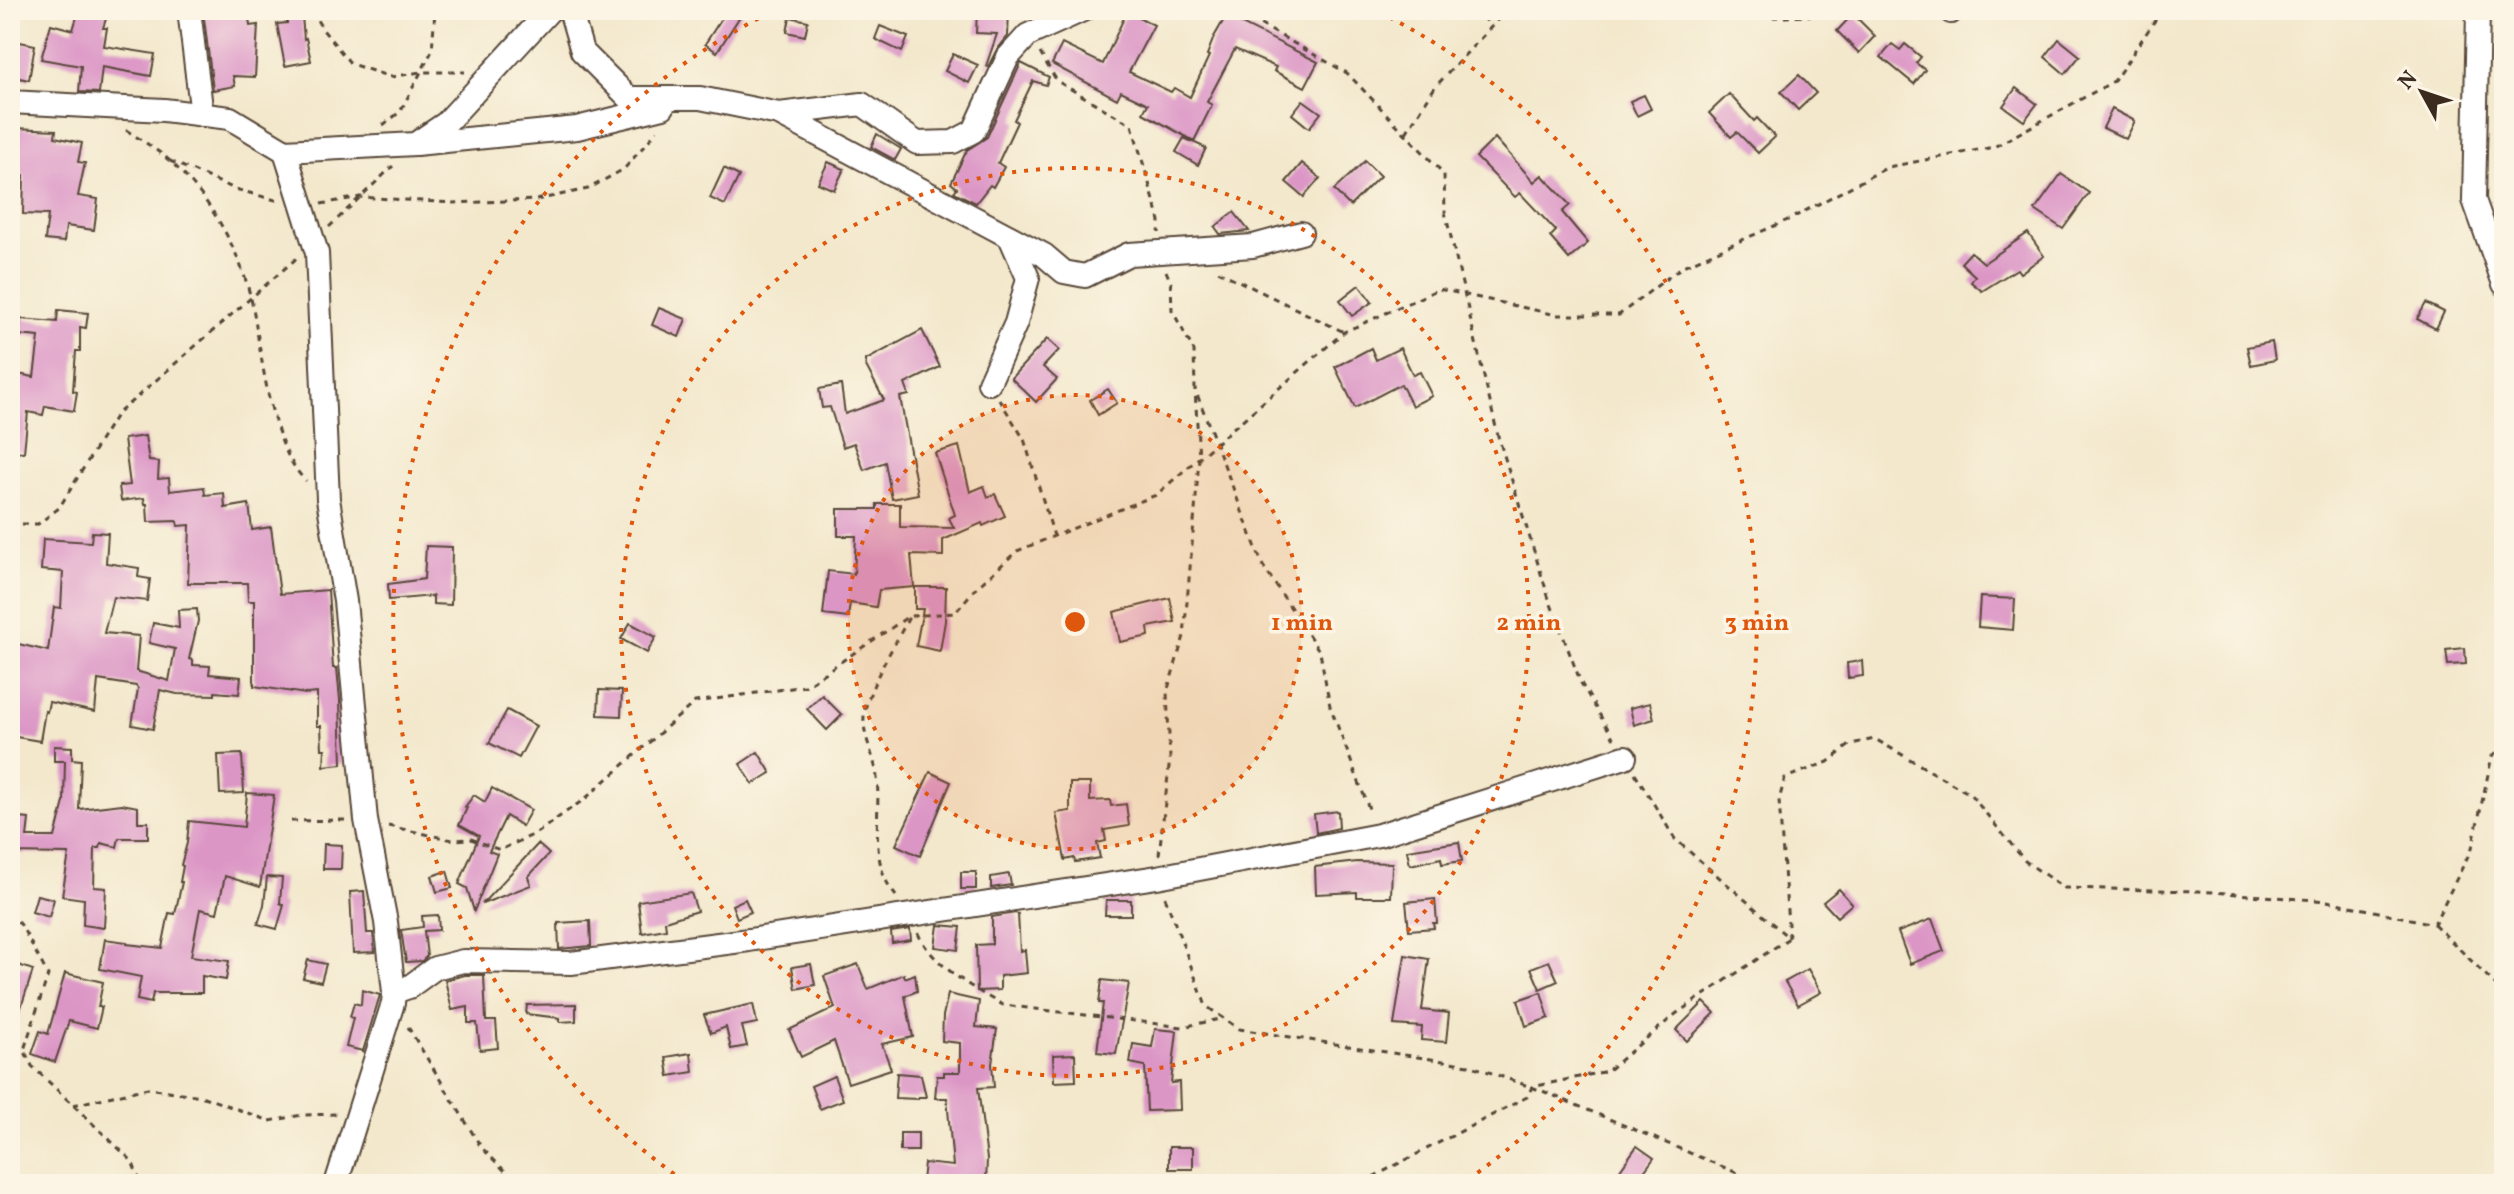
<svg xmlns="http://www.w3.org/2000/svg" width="2514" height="1194" viewBox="0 0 2514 1194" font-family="Vollkorn,serif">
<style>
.building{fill:#dc96c6}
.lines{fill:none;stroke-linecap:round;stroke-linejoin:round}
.minor-casing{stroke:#574638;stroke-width:26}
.path{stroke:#574638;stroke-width:3;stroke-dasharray:6 6;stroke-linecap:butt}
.minor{stroke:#fff;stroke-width:22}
.ring{fill:none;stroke:#df570d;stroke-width:4;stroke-dasharray:4 8}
.centre{fill:#df570d;stroke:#fcf5e5;stroke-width:4}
.ring-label{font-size:24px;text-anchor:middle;font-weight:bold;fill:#df570d;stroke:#fcf5e5;stroke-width:7;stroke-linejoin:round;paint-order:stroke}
</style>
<rect width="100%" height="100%" fill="#fcf5e5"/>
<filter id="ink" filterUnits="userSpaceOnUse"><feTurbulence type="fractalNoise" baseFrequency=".0125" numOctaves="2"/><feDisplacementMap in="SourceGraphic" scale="16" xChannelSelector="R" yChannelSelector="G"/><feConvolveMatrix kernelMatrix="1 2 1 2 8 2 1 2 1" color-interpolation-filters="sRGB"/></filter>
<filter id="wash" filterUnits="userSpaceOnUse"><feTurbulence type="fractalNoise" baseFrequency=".006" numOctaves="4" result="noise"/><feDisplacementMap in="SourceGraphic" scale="32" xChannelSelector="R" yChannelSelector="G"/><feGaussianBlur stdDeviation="1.8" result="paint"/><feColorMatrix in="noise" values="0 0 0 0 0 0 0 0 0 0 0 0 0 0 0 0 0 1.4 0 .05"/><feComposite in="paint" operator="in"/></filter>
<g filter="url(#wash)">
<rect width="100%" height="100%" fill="#f3e8cc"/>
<g id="blocks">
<g class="building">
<path d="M79 10H109L103 28H107L104 46 155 54 151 76 102 67 99 93 79 92 81 66 41 59 51 24 73 30Z"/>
<path d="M203 10H248L250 26 258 25 255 77 233 76 235 86 213 90Z"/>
<path d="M727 10H744L717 52 705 44Z"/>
<path d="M977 10H1009L1008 36 996 51 988 67 986 66 997 34 976 33Z"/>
<path d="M1127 11 1154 25 1129 72 1171 92 1174 88 1190 97 1209 56 1207 55 1214 37 1226 16 1318 62 1305 87 1274 71 1276 67 1235 49 1207 102 1212 105 1194 141 1143 113 1148 104 1121 91 1117 99 1052 64 1062 44 1103 64Z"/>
<path d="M1853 14 1875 36 1859 53 1837 31Z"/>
<path d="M302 16 304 39 306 38 311 61 285 66 277 24 287 23V17Z"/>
<path d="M790 17 808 21 805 36 787 32Z"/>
<path d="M880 26 908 37 902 52 875 39Z"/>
<path d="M2059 39 2080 56 2065 74 2045 57Z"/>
<path d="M10 40 35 45 29 80 10 76Z"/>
<path d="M1892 44 1900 50 1905 44 1921 57 1916 63 1925 70 1914 84 1881 57Z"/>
<path d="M953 54 978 65 969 83 945 71Z"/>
<path d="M1021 63 1049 77 1046 85 1033 81 1014 120 1017 122 998 163 1004 167 993 187 990 185 976 203 954 192 957 188 951 183 967 150 987 137Z"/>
<path d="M1799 75 1816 93 1798 110 1781 92Z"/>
<path d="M2016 88 2037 104 2024 121 2003 106Z"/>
<path d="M1729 94 1754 121 1757 118 1775 137 1758 153 1737 132 1731 137 1709 113Z"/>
<path d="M1644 95 1651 109 1637 116 1630 101Z"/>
<path d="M1303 100 1321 113 1309 128 1292 114Z"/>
<path d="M2112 109 2135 121 2126 139 2103 128Z"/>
<path d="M15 128 56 130 55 137 82 143 78 162 85 163 78 196 98 199 94 230 66 226 64 242 45 240 48 215 23 214 24 175 10 173V130Z"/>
<path d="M877 134 901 149 895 160 871 147Z"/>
<path d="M1184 138 1206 148 1198 165 1176 152Z"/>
<path d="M1495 138 1534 182 1542 175 1570 205 1562 212 1588 243 1569 259 1550 237 1556 231 1520 193 1515 197 1476 157Z"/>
<path d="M1365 161 1380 176 1350 206 1334 190Z"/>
<path d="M828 162 844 169 834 190 818 183Z"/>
<path d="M1302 163 1320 178 1304 197 1286 182Z"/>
<path d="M724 168 739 176 725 205 710 198Z"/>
<path d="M2061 174 2089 193 2063 229 2035 210Z"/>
<path d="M1234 212 1249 231 1220 234 1215 227Z"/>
<path d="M2028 233 2044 256 2020 273 2017 269 1982 291 1971 282 1975 276 1961 263 1971 252 1984 263Z"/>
<path d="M1359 285 1372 302 1352 316 1340 300Z"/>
<path d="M2426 303 2444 312 2436 329 2417 319Z"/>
<path d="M659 308 686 319 679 337 652 325Z"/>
<path d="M58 310 88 313 86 328 80 327V351H76L73 391 77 392 74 411 45 406 43 415 28 412 24 452 10 451 12 373 34 377 39 337 19 335 21 319 57 322Z"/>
<path d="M922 330 940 367 905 384 909 395 900 397 918 494 892 499 885 462 864 470 854 443 843 447 830 407 822 408 819 389 841 385 845 414 884 400 866 366V360Z"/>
<path d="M1047 339 1059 350 1043 367 1057 379 1036 402 1011 378Z"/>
<path d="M2272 342 2275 360 2251 365 2247 347Z"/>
<path d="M1371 348 1376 360 1400 348 1413 375 1420 372 1432 396 1412 406 1401 384 1355 408 1335 367Z"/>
<path d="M1108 389 1117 403 1098 415 1090 400Z"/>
<path d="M145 436 149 461 159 462 158 479 169 478 170 491 204 487 205 495 224 493 225 508 249 504 252 530 271 527 280 594 328 590 333 668H337L340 700 342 764 324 766 325 749H322L321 726H317V693L306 694 254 686V601H248L247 583H188L190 525 178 526 177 521 148 522 147 504H145L144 498 121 501 119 486 130 485 124 439Z"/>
<path d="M959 446 970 492 984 486 988 497 995 494 1005 516 983 526 982 523 943 540V556L911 555 914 587 879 590 876 607 850 603 848 618 823 615 828 571 854 574 856 536H838V509H877V504H900V527L954 528 949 518 955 515 935 453Z"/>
<path d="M92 532 108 533 106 563 139 568 138 577 150 579 147 601 113 597 104 633 139 636 136 671 169 681 175 649 149 643 153 623 179 628 178 610 197 609 198 621 189 659 193 660V665L210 666 209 674 241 677 239 694 215 692V695L177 694 160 690 153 729 132 725 138 689 136 686 98 680 95 712 49 702 47 712 45 711 40 741 10 736V642L48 651 54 607 61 608 63 572 41 570 43 539 91 542Z"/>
<path d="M426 546 452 547 451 605 433 604V596L389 600 388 584 424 579Z"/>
<path d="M915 587H946L945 621 940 651 916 646 923 609H915Z"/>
<path d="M1980 597 2015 599 2013 630 1978 627Z"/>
<path d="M1170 598 1175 622 1148 627 1149 636 1120 642 1114 612Z"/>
<path d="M630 623 656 637 647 653 621 639Z"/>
<path d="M2465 648 2466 664 2448 665 2446 650Z"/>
<path d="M1862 661 1863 676 1848 678 1847 663Z"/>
<path d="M599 690 622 691 621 716 598 715Z"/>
<path d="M822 695 842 715 827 730 807 709Z"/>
<path d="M1650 703 1654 719 1634 725 1630 708Z"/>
<path d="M507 710 536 726 519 758 489 743Z"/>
<path d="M54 746 72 747V759L81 760 79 809 122 804 138 807V822H148V838H119L117 847 101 843 100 848H95L94 887 106 888 104 928 83 925 84 899 62 896 69 854 10 853V817L29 819 27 837H55L64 802 65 761H54Z"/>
<path d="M758 752 771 773 753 784 740 764Z"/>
<path d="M242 754 244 793 220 794 218 755Z"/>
<path d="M930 772 951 782 920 856 896 845Z"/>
<path d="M1070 783H1090V801L1110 800 1111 806 1126 804 1129 826 1104 830 1106 841 1097 843 1100 858 1075 862 1074 858 1065 860 1056 813 1070 811Z"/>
<path d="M492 788 531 810 522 826 506 816 489 851 497 854 474 911 467 888 459 884 479 836 459 825 467 808 465 807 474 795 485 802Z"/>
<path d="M247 793 274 795 260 887 225 876 217 913 200 909 191 956 229 961 226 980 202 976V993H153L151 1003 137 1000 141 977 100 969 105 939 127 942V944L162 948 169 913 175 914 182 882H180L183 866 181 865 187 843 189 821 244 827Z"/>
<path d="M1338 811 1339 828 1316 833 1314 814Z"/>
<path d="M1459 842 1462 861 1442 864 1441 858 1410 865 1407 850Z"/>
<path d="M324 844 342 845 341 869H323Z"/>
<path d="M538 844 549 854 528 877 531 885 482 904Z"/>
<path d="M1357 862 1392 863 1391 897H1357V892L1316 894 1315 867Z"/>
<path d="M447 871 452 888 437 892 432 876Z"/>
<rect x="961" y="872" width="15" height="17"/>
<path d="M1009 874 1011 885 991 888V877Z"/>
<path d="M267 877 282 878 280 903 284 905 277 929 258 924 264 905Z"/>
<path d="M1839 889 1852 904 1837 917 1823 902Z"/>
<path d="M364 891 367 933H373L375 952 353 953 350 892Z"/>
<path d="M691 893 697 911 665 921 666 929 642 933 638 901Z"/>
<path d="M37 895 54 899 49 917 32 912Z"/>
<path d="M745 899 751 912 737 918 732 905Z"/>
<path d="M1435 899 1437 923H1433L1434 928 1409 930 1406 902Z"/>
<path d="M1106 900H1131V915H1105Z"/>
<path d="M1015 913 1018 914 1020 951 1025 950 1027 973 1000 976V990L977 991 976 945 992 944V917Z"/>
<path d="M438 915 439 930 424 931 427 956 422 961 406 962 401 930 423 927 422 916Z"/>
<path d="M1932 919 1944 951 1910 964 1898 932Z"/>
<path d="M590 921 591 946 559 949 558 923Z"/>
<path d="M938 925 961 927 958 950 935 947Z"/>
<path d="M910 929 911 940 892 943 891 932Z"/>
<path d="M1405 955 1429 959 1422 1010 1449 1013 1446 1042 1421 1040 1422 1027 1394 1025Z"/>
<path d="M308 960 326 964 321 982 303 978Z"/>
<path d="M1549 961 1558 981 1540 989 1531 968Z"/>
<path d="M10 962 33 970 13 1032H10Z"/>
<path d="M811 964 815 985 796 989 792 967Z"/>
<path d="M858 964 868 989 904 974 905 978 915 974 917 991 905 996 913 1037 882 1044 891 1069 848 1083 834 1041 801 1057 789 1030 835 1008 824 976Z"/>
<path d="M1808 969 1821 992 1798 1005 1785 982Z"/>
<path d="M65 973 103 982 98 1007H102L97 1028 69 1021 55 1062 32 1054 40 1031 48 1034Z"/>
<path d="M465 975H484L486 1021H496L498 1048 480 1050 477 1023H468V1007L452 1010 445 980Z"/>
<path d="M1102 980 1129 983 1116 1054 1097 1052 1103 1003H1099Z"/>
<path d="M362 990 380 995 363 1051 346 1047 353 1018 350 1017 354 1003 361 1005Z"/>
<path d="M1541 992 1549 1018 1526 1026 1518 1000Z"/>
<path d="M948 994 979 1001 976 1027 997 1029 992 1064 994 1087 978 1088 987 1159 986 1184 922 1181 924 1163 953 1166 947 1098H935L937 1076H944V1072H960V1043L942 1041 943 1016Z"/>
<path d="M1704 1002 1715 1013 1687 1041 1676 1030Z"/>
<path d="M576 1004V1021L560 1022V1018L526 1014 527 1005Z"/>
<path d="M753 1004 757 1023 742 1026 747 1046 731 1049 726 1027 711 1033 704 1015Z"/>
<path d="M1155 1029 1177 1031 1171 1083 1179 1082 1180 1110 1147 1111 1145 1066 1130 1063 1133 1044 1152 1047Z"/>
<path d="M691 1053 693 1072 669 1076 666 1057Z"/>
<path d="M1075 1054 1076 1081 1054 1082 1053 1055Z"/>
<path d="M897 1073 921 1075 926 1097H918V1099L895 1098Z"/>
<path d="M834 1076 843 1100 820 1109 811 1086Z"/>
<rect x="900" y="1133" width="18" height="18"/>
<path d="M1637 1146 1654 1158 1635 1184H1631L1617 1174Z"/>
<rect x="1169" y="1147" width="24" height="22"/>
</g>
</g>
</g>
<g filter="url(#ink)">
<use href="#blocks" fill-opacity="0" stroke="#574638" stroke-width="2"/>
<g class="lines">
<g class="minor-casing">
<g id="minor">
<path d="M189 10 202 115"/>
<path d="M570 10 582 51 629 98H700L779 114 1044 255 1064 272 1085 276 1129 254 1253 246 1301 233"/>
<path d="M1950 10 1951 12"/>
<path d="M2478 10 2474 200 2504 284"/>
<path d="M10 102 164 110 230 118 285 151 415 144 446 123 550 10"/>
<path d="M779 114 862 104 917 143 953 142 974 131 1008 57 1028 35 1083 10"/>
<path d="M416 144 577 128 663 107"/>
<path d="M285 151 317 253 328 499 345 601 366 820 386 922 394 992 393 1003 336 1184"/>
<path d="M989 383 1016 323 1028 278 1010 237"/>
<path d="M394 992 409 987 435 968 463 961 571 963 749 940 1157 877 1379 835 1625 757"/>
</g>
</g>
<g class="path">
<path d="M311 10 323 30 351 64 391 77 420 72H465"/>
<path d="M1215 10 1247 17 1347 73 1444 174 1445 212 1498 436 1549 599 1581 683 1614 739"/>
<path d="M1473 10 1492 25"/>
<path d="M1713 10 1717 13C1772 20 1806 17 1860 10"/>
<path d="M1913 10 1930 11"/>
<path d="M1970 13 2016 16 2041 10"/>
<path d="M1040 53 1057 81 1132 125 1160 221 1159 233"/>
<path d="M383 125 400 112 432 51 435 10"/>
<path d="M126 130C141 140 158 150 171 162 211 199 240 250 252 303 262 352 269 446 306 481"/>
<path d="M1406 133 1435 87 1507 10"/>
<path d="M170 161 235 189 279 201"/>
<path d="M321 204 360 197 452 203 536 200 588 189 624 169 657 131"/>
<path d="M329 227 393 166"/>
<path d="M1166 271 1171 283 1172 310 1194 351 1195 389 1263 566 1320 652 1330 706 1371 814"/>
<path d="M1218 271 1344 332"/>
<path d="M999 399 1024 439 1054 536"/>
<path d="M10 524H38L59 508 116 415 298 257"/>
<path d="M1635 773 1675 839 1789 938"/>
<path d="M291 821 345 820"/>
<path d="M388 826 453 840 471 839 500 850 535 834 586 798 695 702 805 686 909 616 955 613 973 591 1017 551 1156 495 1344 332 1439 289 1557 315H1619L1683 266 1790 219 1888 167 1994 147 2114 81 2162 10"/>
<path d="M1159 855 1170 758 1167 692 1184 636 1195 511 1199 458 1195 389"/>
<path d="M896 896C868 862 881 818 877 778 875 753 858 731 866 706 875 675 895 645 909 617"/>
<path d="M1165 897 1206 1006 1239 1029 1469 1065 1545 1092 1735 1172 1745 1184"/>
<path d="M10 912 21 925 48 975 24 1050 32 1066 132 1161 141 1184"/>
<path d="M2434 924 2504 993"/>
<path d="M918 933C929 962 976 991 1003 1005L1183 1027 1224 1018"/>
<path d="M1789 938 1779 800 1785 778 1828 762 1851 744 1875 739 1970 794 2025 861 2064 888 2199 891 2327 901 2434 924 2472 848 2492 756 2504 746"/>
<path d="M408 1027 481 1147 518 1184"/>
<path d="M73 1105 148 1088 201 1096 270 1121 302 1115 338 1114"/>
<path d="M1302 1184 1367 1180 1527 1097 1532 1087 1607 1071 1677 1013 1789 938"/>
</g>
<use href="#minor" class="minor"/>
</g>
</g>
<circle cx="1075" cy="622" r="227" fill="#df570d" fill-opacity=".12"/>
<g class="ring">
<circle cx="1075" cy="622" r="227"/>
<circle cx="1075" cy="622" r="454"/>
<path d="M684 1181A682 682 0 0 1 771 12M1379 12A682 682 0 0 1 1466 1181"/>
</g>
<circle cx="1075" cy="622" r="12" class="centre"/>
<g class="ring-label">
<text x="1302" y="630">1 min</text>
<text x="1529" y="630">2 min</text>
<text x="1757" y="630">3 min</text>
</g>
<rect width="2514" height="1194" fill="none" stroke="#fcf5e5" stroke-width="40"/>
<g transform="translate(2422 92) rotate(310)" stroke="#fcf5e5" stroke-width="6" paint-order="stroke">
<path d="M0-6L14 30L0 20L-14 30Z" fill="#3b2a1e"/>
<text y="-12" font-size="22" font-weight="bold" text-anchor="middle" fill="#3b2a1e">N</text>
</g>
</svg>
